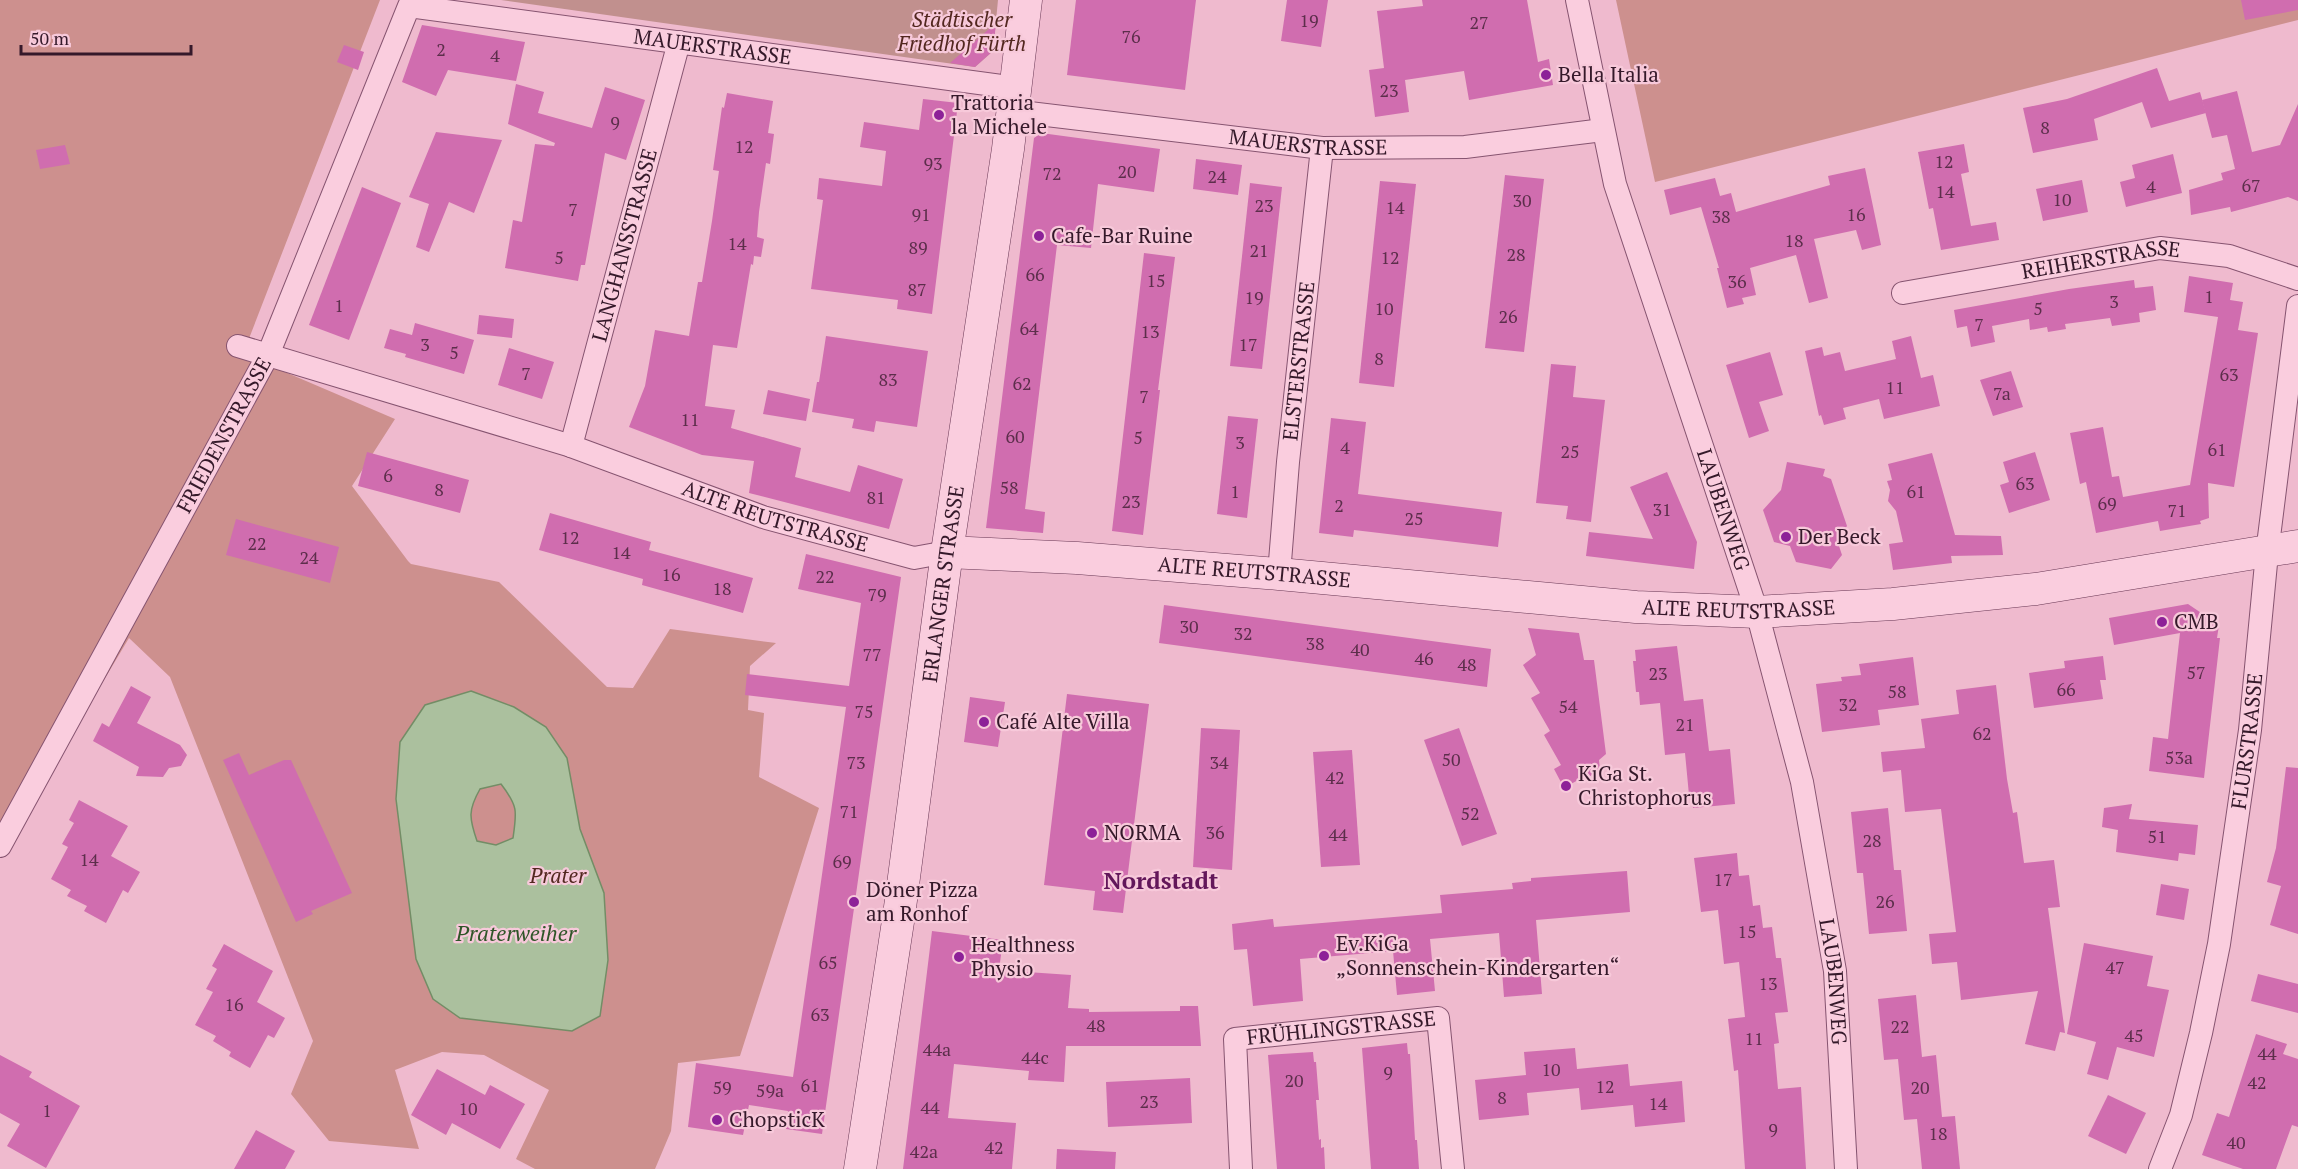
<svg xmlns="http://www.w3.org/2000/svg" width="2298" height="1169" viewBox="0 0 2298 1169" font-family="'PT Serif',serif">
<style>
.green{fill:#cd908e}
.cemetery{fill:#c1908e}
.water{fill:#abc09e;stroke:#738d66;stroke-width:1.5;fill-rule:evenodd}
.building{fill:#d06daf}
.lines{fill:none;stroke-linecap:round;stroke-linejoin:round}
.street-casing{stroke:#865470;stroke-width:24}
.secondary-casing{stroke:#683754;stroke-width:33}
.street{stroke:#facdde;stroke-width:22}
.secondary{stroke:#facdde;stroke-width:32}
.poi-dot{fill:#8d2198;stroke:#f7c9da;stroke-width:2}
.labels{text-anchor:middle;stroke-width:4.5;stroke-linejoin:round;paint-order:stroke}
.number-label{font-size:18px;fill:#5c2e4b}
.park-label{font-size:21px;font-style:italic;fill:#52271f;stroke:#f7c9da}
.street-label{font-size:21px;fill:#35192a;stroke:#f7c9da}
.poi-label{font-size:21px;fill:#35192a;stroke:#f7c9da;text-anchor:start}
.water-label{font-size:22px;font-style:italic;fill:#2f5528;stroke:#f7c9da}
.quarter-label{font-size:24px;font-weight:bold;fill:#63175a;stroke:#f7c9da}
</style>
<rect width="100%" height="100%" fill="#efbace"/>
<g class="green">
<path d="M0 0H380L243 354 395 419 352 486 408 561 411 564 499 582 607 687 633 688 670 629 776 643 750 666 748 710 764 713 759 777 819 808 740 1056 678 1063 671 1131 655 1169H535L516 1159 549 1090 484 1055 442 1052 395 1070 419 1149 329 1141 291 1094 313 1041 170 677 129 638 0 854Z"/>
<path d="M1616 0H2298V20L1655 182Z"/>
</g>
<path class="cemetery" d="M501 0H998L993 51 975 67Z"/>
<path class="water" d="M471 691 514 707 546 727 567 758 580 829 604 893 608 960 600 1016 572 1031 460 1018 433 999 416 959 396 799 400 742 425 705ZM501 784C518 806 517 811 513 838L496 845 477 841C469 818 468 810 480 789Z"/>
<g class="building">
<path d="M1076 0H1196L1185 90 1067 75Z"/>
<path d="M1287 0H1328L1321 47 1281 41Z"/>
<path d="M1422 0H1527L1538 62 1549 59 1553 85 1469 100 1464 71 1405 80 1409 112 1375 117 1369 70 1384 68 1377 11 1423 6Z"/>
<path d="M2241 0H2298V10L2245 20Z"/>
<path d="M996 23 993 51 975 67 950 63Z"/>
<path d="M422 25 525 42 516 81 448 70 436 96 402 82Z"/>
<path d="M344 45 364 52 358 70 337 62Z"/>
<path d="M2157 68 2169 101 2200 92 2206 113 2151 128 2142 102 2094 119 2098 140 2033 153 2023 108 2067 99Z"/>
<path d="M516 84 544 92 538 113 592 128 605 87 645 100 626 160 605 153 585 265H581L578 281 505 268 513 220 522 222 535 144 554 146 555 143 508 124Z"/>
<path d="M2237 91 2252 152 2280 145 2298 104V201L2288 197 2231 212 2230 207 2191 215 2189 190 2223 180 2221 173 2235 169 2227 135 2212 138 2202 100Z"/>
<path d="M727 93 773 101 768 133 774 134 770 164 766 163 759 212 757 237 764 239 761 257 754 256 753 265 751 264 737 348 713 345 705 406 735 410 731 428 801 448 795 477 850 492 858 465 903 479 889 529 749 493 754 461 702 455 629 427 645 386 655 330 689 336 698 282H702L712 221 719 171 713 170 722 107 724 108Z"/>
<path d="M923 99 958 103 932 314 897 309 898 300 811 289 823 200 817 199 819 178 882 186 886 151 860 147 864 122 919 130Z"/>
<path d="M436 132 502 140 474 213 449 202 429 252 416 247 429 204 409 197Z"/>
<path d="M1041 133 1160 149 1154 192 1098 184 1091 248 1057 245 1025 509 1045 512 1043 533 986 528 1034 138Z"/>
<path d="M1964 144 1969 172 1961 174 1971 226 1996 222 1999 240 1941 250 1933 208 1929 209 1918 152Z"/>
<path d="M65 145 70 164 40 169 36 150Z"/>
<path d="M2173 154 2182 193 2126 207 2120 182 2135 178 2132 165Z"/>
<path d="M1196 159 1242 165 1238 195 1193 189Z"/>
<path d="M1865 168 1881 245 1862 250 1856 230 1814 239 1828 298 1809 303 1796 255 1750 268 1756 295 1742 298 1744 304 1727 308 1717 268H1719L1701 207 1670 215 1664 190 1715 178 1720 196 1731 193 1736 212 1830 185 1828 176Z"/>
<path d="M1505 175 1544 179 1524 352 1485 348Z"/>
<path d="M2082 180 2088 212 2043 221 2036 189Z"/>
<path d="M1380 181 1416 184 1394 387 1359 383Z"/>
<path d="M1250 183 1282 187 1262 369 1230 366Z"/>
<path d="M362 187 401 203 349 340 309 325Z"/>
<path d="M1144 253 1175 257 1158 390H1160L1143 535 1112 531Z"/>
<path d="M2189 276 2233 283 2230 300 2243 302 2238 330 2258 333 2234 487 2208 483 2209 518 2200 521 2201 524 2160 531 2158 521 2096 533 2086 482 2080 484 2070 433 2103 427 2112 477 2119 476 2123 497 2190 485 2218 317 2184 312Z"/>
<path d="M2134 280 2135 288 2153 286 2156 310 2139 313 2140 322 2112 326 2110 318 2065 324 2066 329 2048 332 2047 327 2030 330 2029 319 1992 326 1995 342 1971 347 1967 326 1957 328 1954 310 2069 289Z"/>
<path d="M479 315 514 319 512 338 477 334Z"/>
<path d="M415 323 474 340 464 374 405 357 406 354 384 348 390 329 412 335Z"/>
<path d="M826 336 928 351 917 427 876 421 874 432 852 428 854 419 812 412 817 382H819Z"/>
<path d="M1911 336 1921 378 1933 375 1940 406 1884 419 1879 399 1843 408 1846 419 1824 425 1821 415 1819 416 1805 351 1822 347 1824 356 1840 352 1845 371 1896 359 1892 341Z"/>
<path d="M509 348 554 362 542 399 498 385Z"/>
<path d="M1770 352 1783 395 1759 402 1769 431 1749 438 1726 365Z"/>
<path d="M1551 364 1576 366 1573 397 1605 400 1591 522 1566 519 1568 506 1536 503Z"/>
<path d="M2011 371 2023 407 1993 416 1980 380Z"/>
<path d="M768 390 810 399 806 421 763 414Z"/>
<path d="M1228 416 1258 419 1247 518 1217 514Z"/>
<path d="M1331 418 1366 422 1358 494 1502 512 1498 547 1354 530 1353 537 1319 533Z"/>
<path d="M367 452 469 480 460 513 358 486Z"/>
<path d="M2035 452 2050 500 2009 513 2000 485 2009 482 2003 462Z"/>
<path d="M1932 453 1955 535 2001 536 2003 555 1951 556 1952 563 1893 570 1889 544 1903 542 1896 511 1888 501 1890 490 1887 481 1892 480 1888 464Z"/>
<path d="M1787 462 1825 469 1823 476 1831 479 1847 526 1837 540 1842 555 1831 569 1796 562 1790 546 1774 542 1763 510 1781 490Z"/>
<path d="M1667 472 1697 542 1694 569 1586 556 1589 532 1653 539 1630 487Z"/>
<path d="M550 513 651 542 649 550 753 578 743 613 642 585 643 579 539 550Z"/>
<path d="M236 519 339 547 330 583 226 555Z"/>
<path d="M806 554 901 577 822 1134 786 1129 788 1111 749 1105 743 1135 688 1127 696 1063 793 1077 846 707 745 695 747 674 849 686 861 603 798 589Z"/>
<path d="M2188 604 2219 625 2217 638H2220L2204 778 2149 771 2153 737 2168 739 2180 633 2114 645 2109 618Z"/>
<path d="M1164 605 1491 649 1487 687 1159 643Z"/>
<path d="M1528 628 1579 633 1584 660H1594L1606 754 1599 760 1600 770 1579 783 1578 780 1564 788 1554 769 1561 765 1544 735 1550 731 1531 698 1540 693 1523 665 1536 655Z"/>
<path d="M1677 646 1684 701 1703 699 1709 751 1730 749 1735 804 1693 808 1692 795H1689L1685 753 1665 755 1660 703 1640 705 1639 692H1636L1633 661H1636L1635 650Z"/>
<path d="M2103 656 2106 680H2100L2103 699 2034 708 2029 673 2065 668 2064 661Z"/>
<path d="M1913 657 1919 705 1878 710 1880 725 1822 732 1816 684 1842 681 1841 677 1861 675 1859 664Z"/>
<path d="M1996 685 2007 779 2013 813 2017 812 2024 863 2054 860 2060 907 2048 908 2065 1033 2060 1032 2055 1051 2025 1044 2038 991 1961 1000 1957 962 1932 964 1929 934 1956 932 1941 809 1905 812 1901 770 1883 772 1881 752 1925 748 1921 719 1959 714 1956 690Z"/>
<path d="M131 686 151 697 137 723 180 745 187 755 181 766 169 768 163 777 136 776 139 767 93 741 102 723 109 727Z"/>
<path d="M1067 694 1149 704 1123 913 1093 910 1095 891 1044 885Z"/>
<path d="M970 697 1005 702 998 747 964 742Z"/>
<path d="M1201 728 1240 730 1232 870 1193 867Z"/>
<path d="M1459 728 1497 834 1462 846 1424 740Z"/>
<path d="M1352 750 1360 865 1321 867 1313 752Z"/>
<path d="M239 753 249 775 284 760H291L352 893 311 911 313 914 296 922 223 760Z"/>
<path d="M2286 767 2298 768V934L2270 925 2281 886 2267 882 2276 848Z"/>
<path d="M79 800 128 826 111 856 140 872 128 893 123 890 106 923 84 911 87 906 67 896 71 890 51 879 68 847 62 844 74 823 69 820Z"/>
<path d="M2132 804 2129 819 2198 825 2195 855 2179 853 2178 861 2116 852 2118 830 2102 827 2104 808Z"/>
<path d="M1888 808 1894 870H1901L1907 931 1869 934 1863 873H1857L1851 812Z"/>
<path d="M1737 853 1739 876 1749 875 1753 906 1760 905 1763 928 1772 927 1776 958H1781L1788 1012 1775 1013 1779 1043 1774 1044 1778 1089 1801 1087 1806 1169H1745L1738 1070 1734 1071 1728 1019 1745 1017 1739 962 1724 964 1718 910 1701 912 1694 858Z"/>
<path d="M1627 871 1630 912 1536 920 1542 994 1504 997 1499 933 1430 939 1435 991 1397 995 1393 951 1300 959 1303 1001 1253 1006 1247 949 1234 950 1232 924 1273 919 1274 927 1442 913 1440 895 1513 889 1512 883 1531 881V878Z"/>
<path d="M2161 884 2189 889 2184 920 2156 915Z"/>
<path d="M932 931 1003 940 999 970 1071 975 1068 1008 1089 1009V1012L1180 1011V1006H1198L1201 1046H1066L1064 1082 1028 1080 1029 1071 954 1064 948 1118 1016 1123 1012 1169H903Z"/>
<path d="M2084 943 2153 956 2147 986 2169 990 2154 1057 2117 1047 2108 1080 2087 1074 2096 1042 2067 1034Z"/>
<path d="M224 944 273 971 257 1002 285 1018 274 1038 268 1035 250 1068 229 1056 231 1052 213 1041 216 1036 195 1025 213 992 206 989 217 969 212 966Z"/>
<path d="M2258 974 2298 984V1013L2251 1001Z"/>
<path d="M1916 995 1922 1057 1936 1055 1942 1117 1955 1116 1960 1169H1922L1917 1119 1904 1120 1898 1059 1884 1060 1878 999Z"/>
<path d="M2256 1034 2287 1044 2283 1054 2298 1059V1127L2292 1125 2276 1169H2243L2202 1155 2217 1113 2229 1117Z"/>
<path d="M1407 1043 1408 1054H1410L1415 1140H1417L1419 1169H1371L1362 1048Z"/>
<path d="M1575 1048 1577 1069 1628 1064 1630 1086 1682 1081 1685 1122 1635 1127 1633 1105 1581 1110 1579 1088 1527 1093 1529 1115 1479 1120 1475 1080 1526 1075 1524 1052Z"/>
<path d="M1313 1052 1314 1062H1316L1319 1100H1316L1319 1140 1321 1139V1148L1324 1147 1325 1169H1277L1268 1055Z"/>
<path d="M0 1055 32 1072 29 1077 80 1106 46 1168 7 1146 20 1124 0 1113Z"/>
<path d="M437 1069 485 1095 490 1085 525 1104 500 1149 452 1123 446 1135 411 1115Z"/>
<path d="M1190 1078 1192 1123 1108 1127 1106 1082Z"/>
<path d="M2108 1095 2146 1113 2126 1154 2088 1136Z"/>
<path d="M256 1130 295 1151 285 1169H234Z"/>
<path d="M1057 1149 1116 1152 1115 1169H1056Z"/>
</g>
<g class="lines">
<g class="street-casing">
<g id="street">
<path id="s1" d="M1577 0 1615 184 1757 612 1802 782 1835 971 1846 1169"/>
<path id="s2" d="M1013 111 1322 148 1465 147 1603 130"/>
<path id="s3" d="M1903 293 2160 248 2229 256 2298 279"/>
<path id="s4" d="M238 346 568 445 763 517 914 558 947 552"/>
<path id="s5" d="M571 446 679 42"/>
<path id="s6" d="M1279 574 1288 462 1322 148"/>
<path id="s7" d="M0 846 268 355 409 6 1016 88"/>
<path id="s8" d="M1241 1169 1235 1039 1438 1018 1453 1169"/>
<path id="s9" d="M2160 1169 2181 1115 2201 1033 2219 944 2250 730 2267 553 2298 306"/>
</g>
</g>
<g class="secondary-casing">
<g id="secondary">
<path id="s10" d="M947 552 1077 558 1279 574 1636 607 1757 612 1893 604 2036 589 2298 546"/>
<path id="s11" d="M860 1169 899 915 947 552 1008 149 1026 0"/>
</g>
</g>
<use href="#street" class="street"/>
<use href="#secondary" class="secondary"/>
</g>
<g class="poi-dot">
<circle cx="1546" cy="75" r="6"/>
<circle cx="939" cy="115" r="6"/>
<circle cx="1039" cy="236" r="6"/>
<circle cx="1786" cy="537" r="6"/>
<circle cx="2162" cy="622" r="6"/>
<circle cx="984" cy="722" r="6"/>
<circle cx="1566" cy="786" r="6"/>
<circle cx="1092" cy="833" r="6"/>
<circle cx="854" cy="902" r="6"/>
<circle cx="1324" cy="956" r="6"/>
<circle cx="959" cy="957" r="6"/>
<circle cx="717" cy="1120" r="6"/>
</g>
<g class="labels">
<g class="number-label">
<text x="1309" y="27">19</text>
<text x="1479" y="29">27</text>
<text x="1131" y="43">76</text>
<text x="441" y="56">2</text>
<text x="495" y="62">4</text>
<text x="1389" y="97">23</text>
<text x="615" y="129">9</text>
<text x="2045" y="134">8</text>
<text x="744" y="153">12</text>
<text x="1944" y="168">12</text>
<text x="933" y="170">93</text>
<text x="1127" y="178">20</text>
<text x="1052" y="180">72</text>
<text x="1217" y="183">24</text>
<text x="2251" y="192">67</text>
<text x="2151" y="193">4</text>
<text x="1945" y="198">14</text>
<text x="2062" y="206">10</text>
<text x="1522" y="207">30</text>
<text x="1264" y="212">23</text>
<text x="1395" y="214">14</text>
<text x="573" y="216">7</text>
<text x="921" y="221">91</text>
<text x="1856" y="221">16</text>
<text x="1721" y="223">38</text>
<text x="1794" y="247">18</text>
<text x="737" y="250">14</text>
<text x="918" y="254">89</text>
<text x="1259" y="257">21</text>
<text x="1516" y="261">28</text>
<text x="559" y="264">5</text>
<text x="1390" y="264">12</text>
<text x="1035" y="281">66</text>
<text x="1156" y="287">15</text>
<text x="1737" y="288">36</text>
<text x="917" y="296">87</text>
<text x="2209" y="303">1</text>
<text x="1254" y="304">19</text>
<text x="2114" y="308">3</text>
<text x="339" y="312">1</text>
<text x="1384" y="315">10</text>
<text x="2038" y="315">5</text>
<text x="1508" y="323">26</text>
<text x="1979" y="331">7</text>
<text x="1029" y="335">64</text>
<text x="1150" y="338">13</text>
<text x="425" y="351">3</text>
<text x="1248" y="351">17</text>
<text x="454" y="359">5</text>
<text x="1379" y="365">8</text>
<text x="526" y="380">7</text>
<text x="2229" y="381">63</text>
<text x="888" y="386">83</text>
<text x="1022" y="390">62</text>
<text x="1895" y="394">11</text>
<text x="2002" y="400">7a</text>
<text x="1144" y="403">7</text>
<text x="690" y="426">11</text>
<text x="1015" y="443">60</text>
<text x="1138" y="444">5</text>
<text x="1240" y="449">3</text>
<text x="1345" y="454">4</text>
<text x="2217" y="456">61</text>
<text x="1570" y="458">25</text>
<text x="388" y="482">6</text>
<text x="2025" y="490">63</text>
<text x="1009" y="494">58</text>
<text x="439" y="496">8</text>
<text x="1235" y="498">1</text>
<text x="1916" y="498">61</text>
<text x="876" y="504">81</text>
<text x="1131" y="508">23</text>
<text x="2107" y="510">69</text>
<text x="1339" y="512">2</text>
<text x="1662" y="516">31</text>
<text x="2177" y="517">71</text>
<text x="1414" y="525">25</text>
<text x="570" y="544">12</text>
<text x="257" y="550">22</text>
<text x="621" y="559">14</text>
<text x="309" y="564">24</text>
<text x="671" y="581">16</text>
<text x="825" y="583">22</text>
<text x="722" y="595">18</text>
<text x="877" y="601">79</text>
<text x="1189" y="633">30</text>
<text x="1243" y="640">32</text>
<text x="1315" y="650">38</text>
<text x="1360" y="656">40</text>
<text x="872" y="661">77</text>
<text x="1424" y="665">46</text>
<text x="1467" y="671">48</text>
<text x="2196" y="679">57</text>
<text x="1658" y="680">23</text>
<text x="2066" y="696">66</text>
<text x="1897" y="698">58</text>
<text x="1848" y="711">32</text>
<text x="1568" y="713">54</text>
<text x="864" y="718">75</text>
<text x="1685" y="731">21</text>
<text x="1982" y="740">62</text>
<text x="2179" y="764">53a</text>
<text x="1451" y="766">50</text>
<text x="856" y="769">73</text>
<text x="1219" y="769">34</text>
<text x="1335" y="784">42</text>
<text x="849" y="818">71</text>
<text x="1470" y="820">52</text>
<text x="1215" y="839">36</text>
<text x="1338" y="841">44</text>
<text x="2157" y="843">51</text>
<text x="1872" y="847">28</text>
<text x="89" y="866">14</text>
<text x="842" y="868">69</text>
<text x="1723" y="886">17</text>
<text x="1885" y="908">26</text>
<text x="1747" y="938">15</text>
<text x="828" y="969">65</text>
<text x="2115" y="974">47</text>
<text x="1768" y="990">13</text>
<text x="234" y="1011">16</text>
<text x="820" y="1021">63</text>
<text x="1096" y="1032">48</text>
<text x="1900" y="1033">22</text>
<text x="2134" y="1042">45</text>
<text x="1754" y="1045">11</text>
<text x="937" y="1056">44a</text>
<text x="2267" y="1060">44</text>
<text x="1035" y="1064">44c</text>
<text x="1551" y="1076">10</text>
<text x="1388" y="1079">9</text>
<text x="1294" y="1087">20</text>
<text x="2257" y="1089">42</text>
<text x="810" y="1092">61</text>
<text x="1605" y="1093">12</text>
<text x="722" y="1094">59</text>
<text x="1920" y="1094">20</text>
<text x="770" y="1097">59a</text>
<text x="1502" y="1104">8</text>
<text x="1149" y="1108">23</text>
<text x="1658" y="1110">14</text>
<text x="930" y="1114">44</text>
<text x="468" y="1115">10</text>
<text x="47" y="1117">1</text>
<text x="1773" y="1136">9</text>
<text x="1938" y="1140">18</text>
<text x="2236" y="1149">40</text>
<text x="994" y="1154">42</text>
<text x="924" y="1158">42a</text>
</g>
<g class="park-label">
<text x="962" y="27">Städtischer<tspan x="962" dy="24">Friedhof Fürth</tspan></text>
<text x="558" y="883">Prater</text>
</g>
<g class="street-label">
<text dy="7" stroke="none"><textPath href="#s7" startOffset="1242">MAUERSTRASSE</textPath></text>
<text dy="7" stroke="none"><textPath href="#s2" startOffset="297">MAUERSTRASSE</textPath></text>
<text dy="7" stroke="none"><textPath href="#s5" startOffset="208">LANGHANSSTRASSE</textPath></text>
<text dy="7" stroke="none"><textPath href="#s3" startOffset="201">REIHERSTRASSE</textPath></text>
<text dy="7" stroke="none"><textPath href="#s6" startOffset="214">ELSTERSTRASSE</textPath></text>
<text dy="7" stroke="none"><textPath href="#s7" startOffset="468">FRIEDENSTRASSE</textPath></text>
<text dy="7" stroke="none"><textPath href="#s1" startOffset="531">LAUBENWEG</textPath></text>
<text dy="7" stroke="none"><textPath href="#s4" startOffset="564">ALTE REUTSTRASSE</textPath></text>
<text dy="7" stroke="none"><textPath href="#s10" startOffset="308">ALTE REUTSTRASSE</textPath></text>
<text dy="7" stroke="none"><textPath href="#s11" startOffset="591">ERLANGER STRASSE</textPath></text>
<text dy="7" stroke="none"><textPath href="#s10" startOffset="794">ALTE REUTSTRASSE</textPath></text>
<text dy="7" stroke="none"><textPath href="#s9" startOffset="438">FLURSTRASSE</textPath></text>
<text dy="7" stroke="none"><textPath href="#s1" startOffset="1017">LAUBENWEG</textPath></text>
<text dy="7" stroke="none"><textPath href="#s8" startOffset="237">FRÜHLINGSTRASSE</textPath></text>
</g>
<g class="poi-label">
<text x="1558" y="82">Bella Italia</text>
<text x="951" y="110">Trattoria<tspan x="951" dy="24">la Michele</tspan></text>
<text x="1051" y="243">Cafe-Bar Ruine</text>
<text x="1798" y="544">Der Beck</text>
<text x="2174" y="629">CMB</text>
<text x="996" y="729">Café Alte Villa</text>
<text x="1578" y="781">KiGa St.<tspan x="1578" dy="24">Christophorus</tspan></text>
<text x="1104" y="840">NORMA</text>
<text x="866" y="897">Döner Pizza<tspan x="866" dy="24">am Ronhof</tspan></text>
<text x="1336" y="951">Ev.KiGa<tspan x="1336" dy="24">„Sonnenschein-Kindergarten“</tspan></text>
<text x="971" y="952">Healthness<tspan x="971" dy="24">Physio</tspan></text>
<text x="729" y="1127">ChopsticK</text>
</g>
<g class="water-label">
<text x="516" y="941">Praterweiher</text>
</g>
<g class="quarter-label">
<text x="1161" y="889">Nordstadt</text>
</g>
</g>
<path d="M21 45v9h170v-9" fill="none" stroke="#35192a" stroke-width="3"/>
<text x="30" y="45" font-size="18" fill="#35192a" stroke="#f7c9da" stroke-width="4.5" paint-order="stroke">50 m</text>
</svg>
